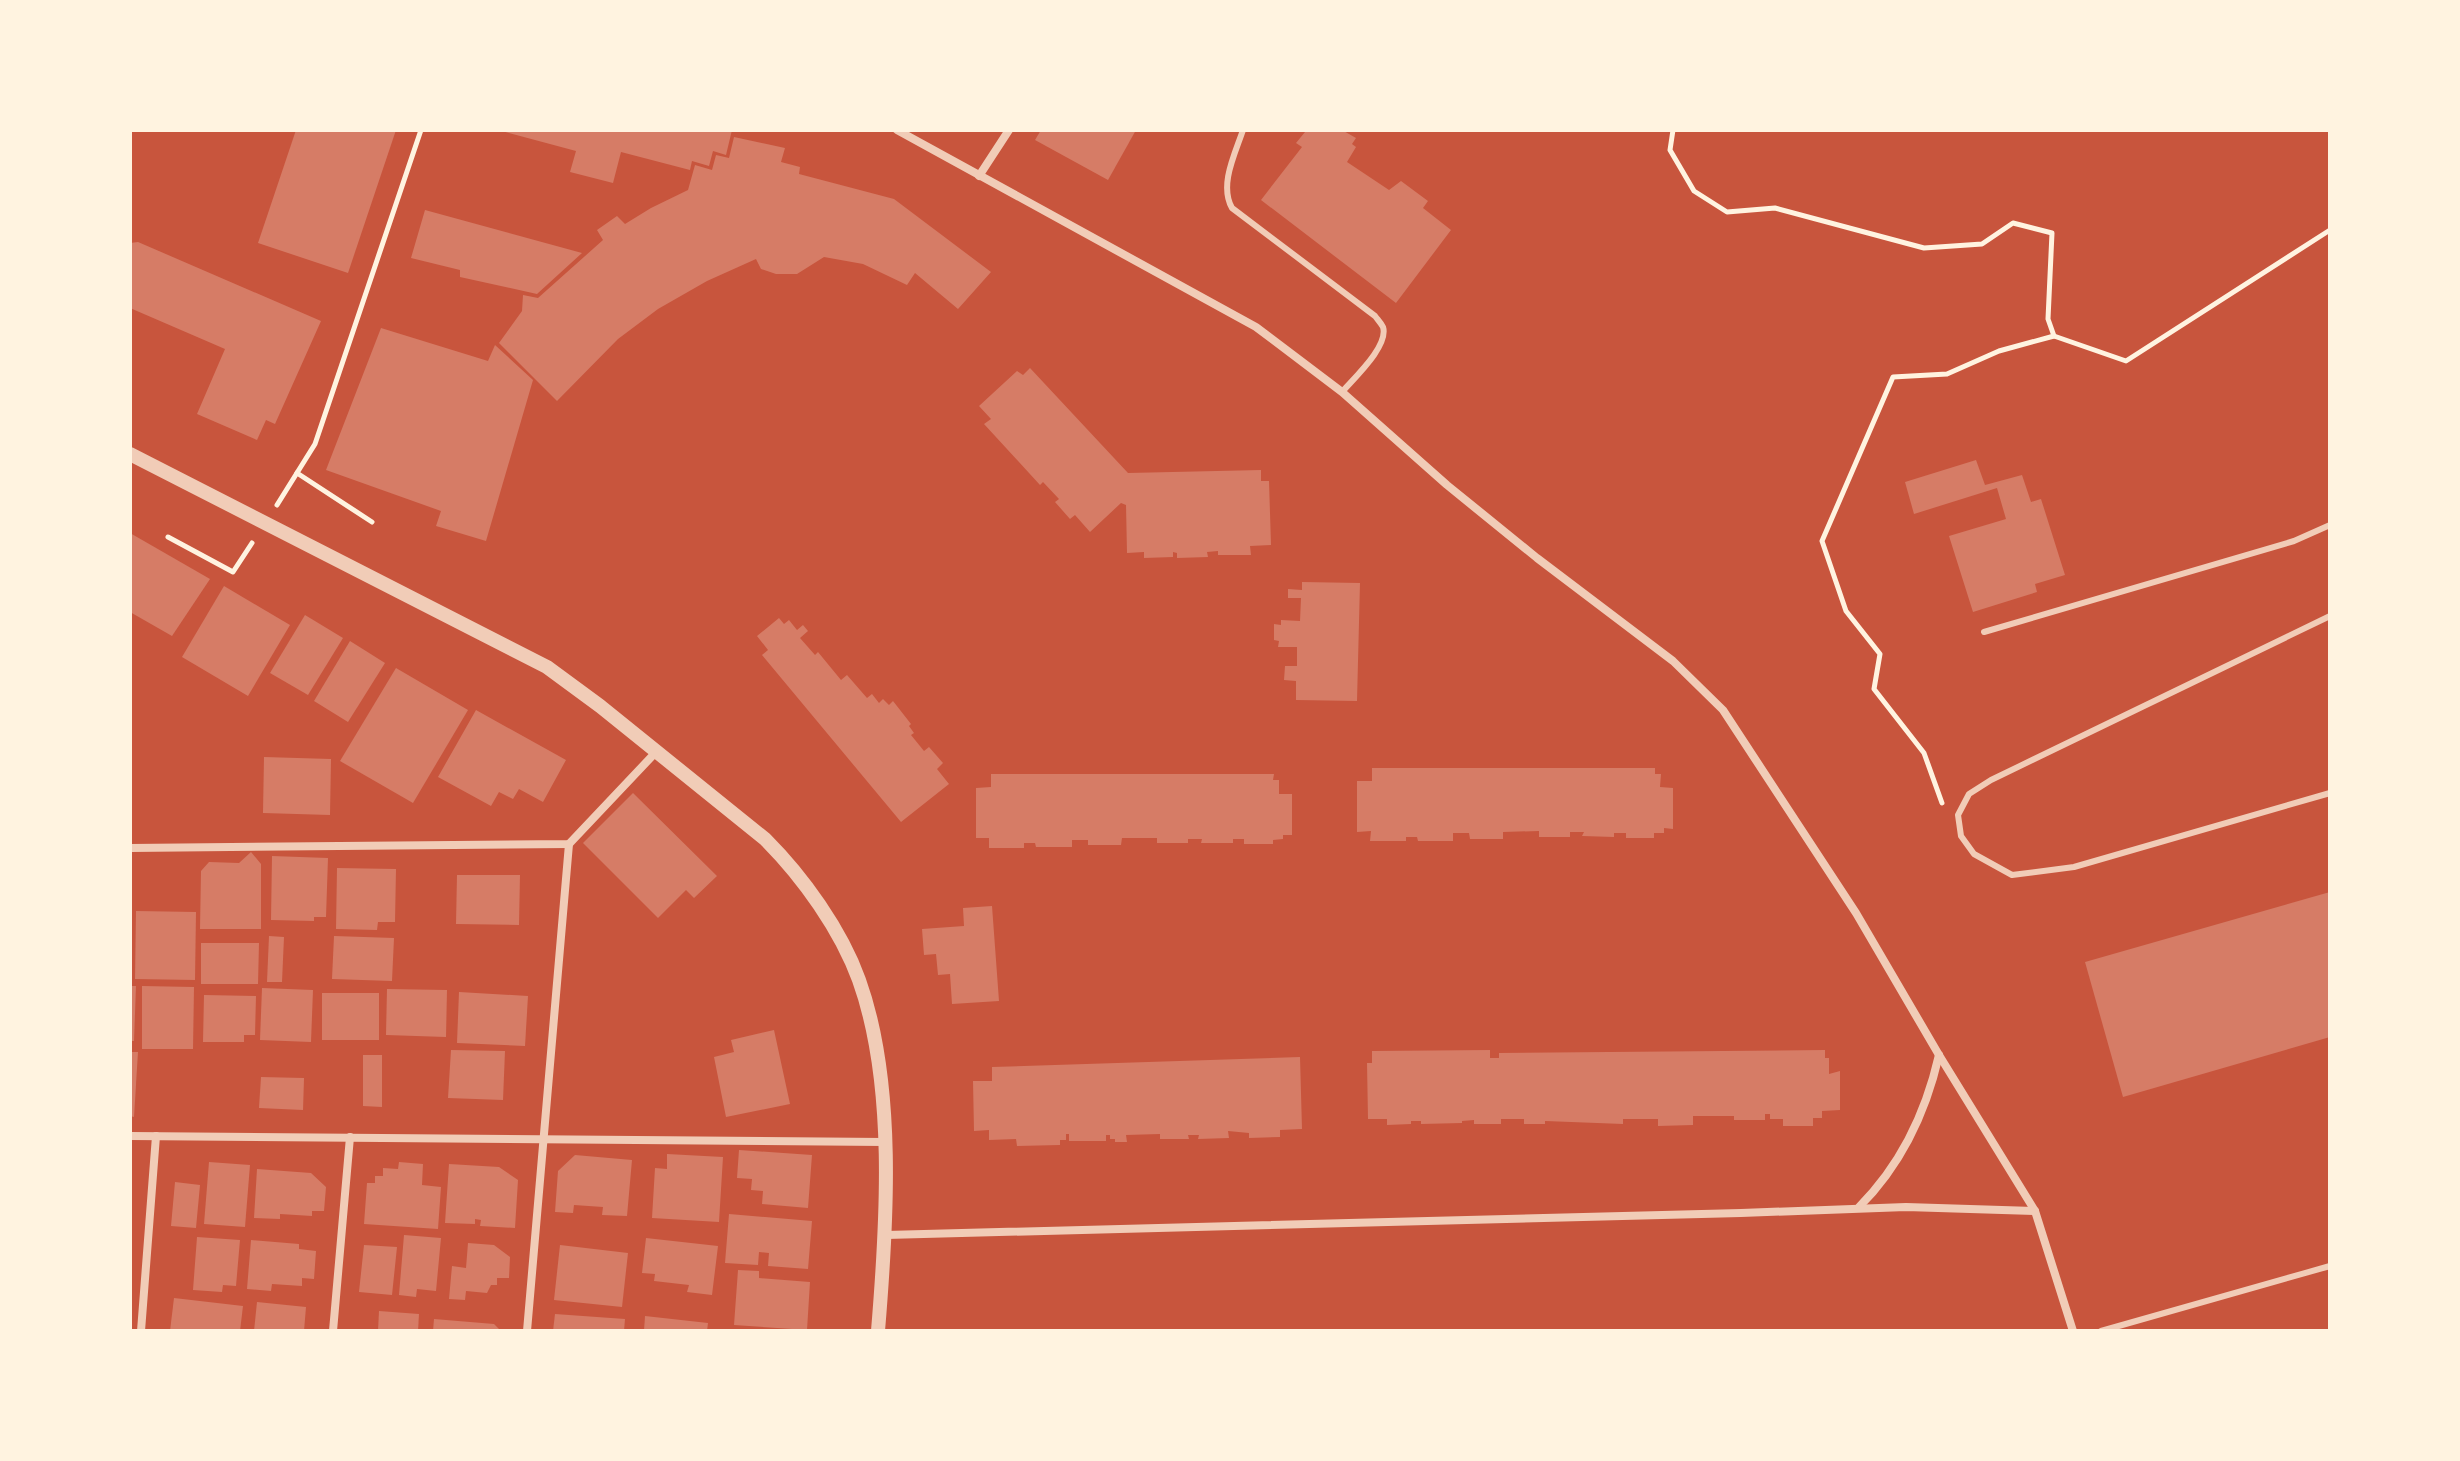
<svg xmlns="http://www.w3.org/2000/svg" width="2460" height="1461" viewBox="0 0 2460 1461" font-family="Commissioner,sans-serif">
<style>
.building{fill:#d67c66}
.lines{fill:none;stroke-linecap:round;stroke-linejoin:round}
.path{stroke:#fff3e0;stroke-width:5}
.service{stroke:#f1ccb7;stroke-width:6}
.minor{stroke:#f1ccb7;stroke-width:8}
.tertiary{stroke:#f1ccb7;stroke-width:14}
</style>
<rect width="100%" height="100%" fill="#c8553d"/>
<g class="building">
<path d="M296 130H396L348 273 258 243Z"/>
<path d="M498 130H732L726 155 713 151 709 166 692 161 690 170 621 152 613 183 570 172 576 151Z"/>
<path d="M1041 130H1136L1108 180 1035 140Z"/>
<path d="M1313 130H1342L1356 138 1352 144 1356 147 1347 162 1389 190 1401 181 1428 201 1423 208 1451 230 1396 303 1261 200 1302 147 1296 143 1305 132Z"/>
<path d="M734 137 785 148 781 162 800 167 799 174 894 199 991 272 958 309 915 273 907 285 863 264 824 257 797 274H776L761 269 756 259 707 281 658 309 618 339 557 401 499 343 522 311 523 295 538 298 603 240 597 230 617 216 625 224 651 208 688 190 695 165 712 170 716 155 729 158Z"/>
<path d="M425 210 582 253 537 294 460 277V270L411 258Z"/>
<path d="M138 242 321 321 275 424 266 420 257 440 197 414 225 349 130 308V243Z"/>
<path d="M381 328 488 361 495 345 533 380 486 541 436 526 441 511 326 470Z"/>
<path d="M1030 368 1128 473 1261 470V481H1269L1271 545 1250 546 1251 555H1218V551L1207 552 1208 557 1177 558V553L1173 552V557L1144 558V552L1127 553 1126 505 1121 503 1090 532 1075 515 1070 519 1055 502 1059 499 1043 482 1040 485 984 424 991 419 979 406 1017 371 1023 375Z"/>
<path d="M1976 460 1985 485 2022 475 2031 502 2041 499 2065 575 2035 584 2037 592 1973 612 1949 536 2006 519 1997 488 1914 514 1905 482Z"/>
<path d="M130 533 210 579 172 636 130 612Z"/>
<path d="M1302 582 1360 583 1357 701 1296 700V681L1284 680 1285 666H1297V647H1278L1279 641 1274 640V624L1281 625V620L1300 621 1301 598H1288V589L1302 590Z"/>
<path d="M224 586 290 625 248 696 182 657Z"/>
<path d="M305 615 343 638 308 695 270 673Z"/>
<path d="M779 618 784 624 789 620 797 630 803 625 808 631 800 638 815 655 818 652 841 680 847 675 867 698 872 694 879 703 883 699 889 705 893 701 911 724 909 726 914 733 911 735 924 751 929 747 943 763 937 769 949 784 901 822 762 655 768 650 757 636Z"/>
<path d="M350 641 385 663 348 722 314 701Z"/>
<path d="M396 668 468 710 413 803 340 761Z"/>
<path d="M476 710 566 760 543 802 519 789 513 799 499 792 491 806 438 777Z"/>
<path d="M264 757 331 759 330 815 263 813Z"/>
<path d="M1372 768H1655V774H1661L1660 787 1673 788V829L1664 828V833H1654V838H1626V833H1614V837L1582 836 1584 832H1570V837H1539V831L1503 832V839H1470L1469 833H1453V841H1418L1417 837H1406V841H1370L1371 831 1357 832V781H1372Z"/>
<path d="M991 774H1274L1273 780H1279V794H1292V835H1283V839L1273 840V844H1244V839H1233V843H1201L1202 839H1188V843H1157V838H1122L1121 845H1088V840H1072V847H1036L1035 843H1024V848H989V838H976V788L991 787Z"/>
<path d="M633 793 717 876 694 898 686 890 658 918 583 843Z"/>
<path d="M251 852 261 864V929H200L201 871 209 862 239 863Z"/>
<path d="M272 856 328 858 326 917H314V921L271 920Z"/>
<path d="M337 868 396 869 395 922H378L377 930 336 929Z"/>
<path d="M457 875H520L519 925 456 924Z"/>
<path d="M2330 892V1037L2123 1097 2085 962Z"/>
<path d="M992 906 999 1001 952 1004 950 974 938 975 936 954 924 955 922 929 964 926 963 908Z"/>
<path d="M136 911 196 912 195 980 135 979Z"/>
<path d="M269 936 284 937 282 982H267Z"/>
<path d="M334 936 394 938 392 981 332 979Z"/>
<path d="M201 943H259L258 984H201Z"/>
<path d="M130 986H136L134 1041H130Z"/>
<path d="M142 986 194 987 193 1049H142Z"/>
<path d="M262 988 313 990 311 1042 260 1040Z"/>
<path d="M387 989 447 990 446 1037 386 1035Z"/>
<path d="M459 992 528 996 525 1046 457 1043Z"/>
<rect x="322" y="993" width="57" height="47"/>
<path d="M204 995 256 996 255 1035H244V1042H203Z"/>
<path d="M774 1030 790 1104 726 1117 714 1057 734 1052 731 1040Z"/>
<path d="M451 1050 505 1051 503 1100 448 1098Z"/>
<path d="M1490 1050V1058H1499V1053L1825 1050V1058H1829V1074L1840 1071V1110L1822 1111V1118H1813V1126H1783V1119H1770V1114H1765V1120H1734V1116H1693V1125L1658 1126V1119H1623V1124L1545 1121V1124H1524V1119H1501V1124H1474V1120L1462 1121V1123L1421 1124V1121H1411V1124L1387 1125V1119H1368L1367 1063H1372V1051Z"/>
<path d="M130 1052H138L134 1117 130 1116Z"/>
<path d="M363 1055H382V1107L363 1106Z"/>
<path d="M1300 1057 1302 1129 1280 1130V1137L1249 1138V1133L1228 1131 1229 1138 1198 1139 1199 1135H1188L1189 1139H1160V1134L1126 1135 1127 1142H1115V1139H1110V1135H1106V1141H1069V1134H1066V1140H1060V1145L1017 1146 1016 1139 989 1140V1130L974 1131 973 1081H992V1067Z"/>
<path d="M261 1077 304 1078 303 1110 259 1108Z"/>
<path d="M739 1150 812 1155 808 1208 762 1204 763 1191 751 1190 752 1179 737 1178Z"/>
<path d="M667 1154 723 1157 719 1222 652 1218 655 1168 667 1169Z"/>
<path d="M575 1155 632 1160 627 1216 602 1215 603 1207 574 1205 573 1213 555 1212 558 1171Z"/>
<path d="M209 1162 250 1165 245 1227 204 1224Z"/>
<path d="M399 1162 423 1164 422 1185 441 1187 438 1229 364 1224 367 1183H375V1176H383V1168L398 1169Z"/>
<path d="M449 1164 499 1167 518 1180 515 1228 480 1226 481 1220 475 1219V1224L445 1223Z"/>
<path d="M257 1169 311 1173 326 1187 324 1211H312V1216L280 1214V1219L254 1218Z"/>
<path d="M175 1182 200 1185 196 1228 171 1226Z"/>
<path d="M729 1214 812 1221 808 1269 768 1266 769 1253 759 1252 758 1265 725 1263Z"/>
<path d="M404 1235 441 1238 436 1291 417 1289 416 1297 399 1295Z"/>
<path d="M197 1237 240 1240 236 1286 223 1285 222 1292 193 1290Z"/>
<path d="M646 1238 718 1246 712 1295 687 1292 689 1285 654 1281 655 1274 642 1273Z"/>
<path d="M251 1240 299 1244V1249L316 1251 314 1279 302 1278V1286L272 1284 271 1291 247 1289Z"/>
<path d="M468 1243 494 1245 510 1257 509 1278H497V1285H491L487 1293 466 1291 465 1300 449 1299 452 1266 466 1268Z"/>
<path d="M364 1245 397 1247 392 1295 359 1292Z"/>
<path d="M560 1245 628 1253 622 1307 554 1300Z"/>
<path d="M738 1270 759 1271V1278L810 1282 807 1330 734 1325Z"/>
<path d="M174 1298 243 1306 240 1331H170Z"/>
<path d="M257 1302 306 1307 304 1331H254Z"/>
<path d="M379 1311 419 1314 418 1331H378Z"/>
<path d="M555 1314 625 1319 624 1331H553Z"/>
<path d="M645 1316 708 1323 707 1331H644Z"/>
<path d="M434 1319 494 1324 501 1331H433Z"/>
</g>
<g class="lines">
<g class="path">
<path d="M1673 130 1670 150 1694 191 1727 212 1775 208 1924 248 1982 244 2013 223 2052 233 2048 319 2054 336 1999 351 1947 374 1893 377 1822 541 1846 611 1880 654 1874 689 1924 753 1942 803"/>
<path d="M2054 336 2126 361 2330 230"/>
<path d="M297 473 372 522"/>
<path d="M277 505 315 444 421 130"/>
<path d="M168 537 233 572 252 543"/>
</g>
<g class="service">
<path d="M1243 130C1235 154 1219 185 1232 208L1375 316C1378 320 1381 323 1383 327 1389 346 1354 378 1342 392"/>
<path d="M2330 616 1991 780 1969 794 1958 815 1961 836 1974 854 2012 875 2074 867 2330 793"/>
<path d="M1984 632 2294 541 2330 525"/>
<path d="M2101 1331 2330 1266"/>
</g>
<g class="minor">
<path d="M897 130 1256 327 1342 392 1447 485 1537 558 1673 661 1723 710 1856 913 1939 1055 2035 1211 2073 1331"/>
<path d="M979 176 1009 130"/>
<path d="M130 848 569 844 656 752"/>
<path d="M130 1136 885 1142"/>
<path d="M1859 1207C1900 1166 1926 1112 1939 1055"/>
<path d="M886 1235 1741 1213 1906 1207 2035 1211"/>
<path d="M141 1331 156 1136"/>
<path d="M333 1331 350 1137"/>
<path d="M527 1331 569 844"/>
</g>
<path class="tertiary" d="M130 454 547 667 600 706 765 839C803 877 841 930 859 980 896 1083 887 1223 878 1331"/>
</g>
<rect width="2460" height="1461" fill="none" stroke="#fff3e0" stroke-width="264"/>
</svg>
